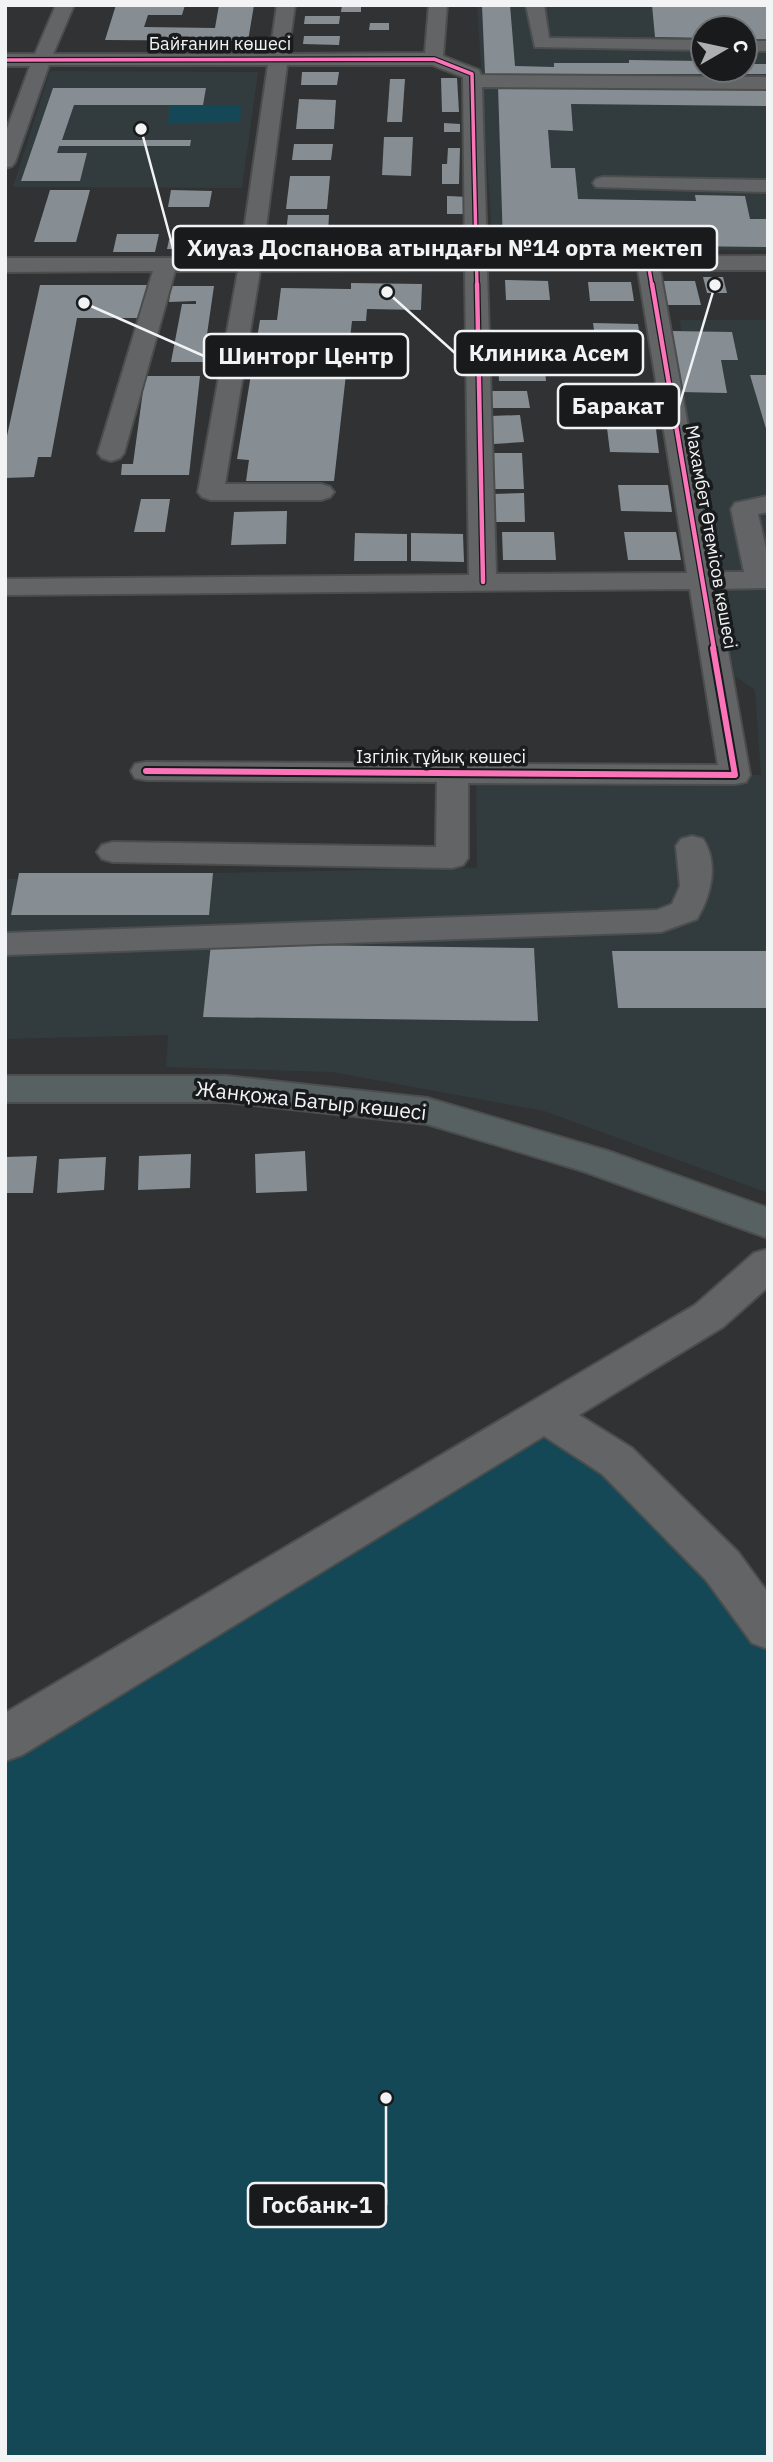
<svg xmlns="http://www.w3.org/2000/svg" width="773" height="2462" viewBox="0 0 773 2462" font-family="'IBM Plex Sans',sans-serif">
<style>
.built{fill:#323c3f;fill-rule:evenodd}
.green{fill:#154857}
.building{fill:#868e94}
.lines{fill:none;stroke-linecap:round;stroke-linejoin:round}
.minor-casing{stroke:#4c4e4e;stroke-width:4}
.major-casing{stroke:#4c4e4e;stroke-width:4}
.minor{fill:#626466;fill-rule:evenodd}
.major{fill:#586162;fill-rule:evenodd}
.cycleway-far2-casing{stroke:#181a1b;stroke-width:6}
.cycleway-far1-casing{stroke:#181a1b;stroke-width:7}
.cycleway-casing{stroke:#181a1b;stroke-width:10}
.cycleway-far2{stroke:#fb73b8;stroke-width:3.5}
.cycleway-far1{stroke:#fb73b8;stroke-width:4.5}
.cycleway{stroke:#fb73b8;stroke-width:6}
.labels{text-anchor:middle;stroke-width:7;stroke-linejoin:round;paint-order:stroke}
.far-street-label{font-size:18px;fill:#f1f3f4;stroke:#181a1b}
.street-label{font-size:21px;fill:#f1f3f4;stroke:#181a1b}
.leader{fill:none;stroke:#f1f3f4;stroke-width:2.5}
.callout-dot{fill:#f1f3f4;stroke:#181a1b;stroke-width:2.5}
.callout{fill:#181a1b;stroke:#f1f3f4;stroke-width:2.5}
.callout-label{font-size:23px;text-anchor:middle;font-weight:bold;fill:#f1f3f4}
</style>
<rect width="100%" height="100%" fill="#303233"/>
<g class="built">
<path d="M477 5H768V250L493 251ZM703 28H745V70H703Z"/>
<path d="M50 71 258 72 242 188 13 187Z"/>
<path d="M680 320H768V1193L544 1111 332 1072 166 1067 168 1035 5 1039V879H18L19 873H213L477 868 476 773 761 775 755 690 735 676 681 392 672 331H681Z"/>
</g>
<g class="green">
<path d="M170 106H241L240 122 168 123Z"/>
<path d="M545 1415 768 1634V2457H5V1739Z"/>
</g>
<g class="building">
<path d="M116 5H185L182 15H148L144 27 215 28 219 5H254L248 41 105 40Z"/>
<path d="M342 5H361V12H341Z"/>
<path d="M482 5H510L515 66 554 67V63H629V60L703 61V70H745V64H768V74H485Z"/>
<path d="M652 5H766L768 39H745V28H703V38L655 37Z"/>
<path d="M305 16H340L339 24H304Z"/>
<path d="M370 23H389V30H369Z"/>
<path d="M304 36H340L339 45 303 44Z"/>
<path d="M302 72H339L337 85H301Z"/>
<path d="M441 78H457L459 112H442Z"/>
<path d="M390 79H405L402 122H387Z"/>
<path d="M498 86 768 88V106L571 104 573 131 548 130 551 168H575L578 199 696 201 695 195 745 196 750 219H768V247L503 244Z"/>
<path d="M53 88H206L203 105H74L62 140H191L190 146H59L57 153H87L80 181H21Z"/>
<path d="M299 99 336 100 334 129H296Z"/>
<path d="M444 123 460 124V132H444Z"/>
<path d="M384 137H413L411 176 382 175Z"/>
<path d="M294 144H333L331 160H292Z"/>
<path d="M448 148H460L459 184H442V164H447Z"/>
<path d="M290 176H330L327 209H286Z"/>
<path d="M50 190H90L76 242H34Z"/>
<path d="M171 190 212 191 209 207H168Z"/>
<path d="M447 196 469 197V214H447Z"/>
<path d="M288 215H329L328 233H286Z"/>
<path d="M117 234H159L155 252H113Z"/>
<path d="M169 240 222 241 221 250 167 249Z"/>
<path d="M703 277H723L727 293H707Z"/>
<path d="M505 280 548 281 550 300H506Z"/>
<path d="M662 281H695L701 305H667Z"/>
<path d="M588 282H631L634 301H590Z"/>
<path d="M351 283 422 284 421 310 367 309 366 321H352L334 481H246L249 460 237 459 260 320H277L281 288 351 289Z"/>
<path d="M40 285H147L143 318H77L51 457H38L34 477 5 478V445Z"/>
<path d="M171 286H214L203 362H171L182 304H196V301L169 302Z"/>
<path d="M593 323 638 324 641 344H596Z"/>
<path d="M672 331 732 332 738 360H721L727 393 681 392Z"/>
<path d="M498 359H544L546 381H499Z"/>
<path d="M750 375H768V432H767Z"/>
<path d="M145 376H200L189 475H121L122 464H133Z"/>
<path d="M490 391H527L530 408H491Z"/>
<path d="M520 415 524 442 494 444 490 416Z"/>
<path d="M607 428 656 429 659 453 610 452Z"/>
<path d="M492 453H522L524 489H492Z"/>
<path d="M618 485H668L672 512 621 511Z"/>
<path d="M524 493 525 522H494L491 494Z"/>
<path d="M141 499H170L165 532H134Z"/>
<path d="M287 511 286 544 231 545 234 512Z"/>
<path d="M502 532H554L556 560H503Z"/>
<path d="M624 532H676L681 560H628Z"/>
<path d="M355 533 407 534V561H354Z"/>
<path d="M411 533 463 534 464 562 411 561Z"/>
<path d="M19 873H213L209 915H11Z"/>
<path d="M211 944 534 948 538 1021 203 1017Z"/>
<path d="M612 951H768V1008H618Z"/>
<path d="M305 1151 307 1191 256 1193 255 1154Z"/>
<path d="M191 1154 190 1188 138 1190 139 1156Z"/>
<path d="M37 1156 33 1193H5V1157Z"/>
<path d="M106 1157 104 1190 57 1193 59 1159Z"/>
</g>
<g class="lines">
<g class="minor-casing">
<g id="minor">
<path d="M56 5H74L53 54H270L277 5H295L288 54 425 53 429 5H447L443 56 479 70 481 75 768 77V89L482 87 487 257 768 256V270H660L714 572H744L731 509 735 503 768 496V512L758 514 768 557V588L717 589 750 775 746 782 735 784 468 783V858L463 865 452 868 113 862 102 859 97 852 102 845 113 842 436 847 437 782 146 780 135 778 131 771 135 764 146 762 718 765 690 589 5 595V579L469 575 465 270 260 271 225 484H321L330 487 334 492 330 497 321 500H211L202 497 198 492 238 271H175L124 453 120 458 111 461 102 458 98 453 153 271 5 272V258H240L268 65H49L15 162 12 166 5 168V134L30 66H5V54H35ZM287 65H432L463 77 465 257 262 258ZM487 270H638L687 573 496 574Z"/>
<path d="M526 5H544L549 38 703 40V50L535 47Z"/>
<rect x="745" y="41" width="23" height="10"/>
<path d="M603 177 768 180V192L596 187 593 183 596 179Z"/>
<path d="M692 836 703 839C719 863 711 896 697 919L661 932 5 955V933L657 910 672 904 680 886 676 846 681 839Z"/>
<path d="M768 1249V1287L723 1327 579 1415 632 1448 738 1552 768 1593V1649L752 1643 706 1580 602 1474 544 1436 22 1755 5 1761V1713L695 1305 754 1253Z"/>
</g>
</g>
<g class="major-casing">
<path id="major" d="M5 1076H226L427 1098 608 1151 768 1208V1238L583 1171 427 1124 226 1102H5Z"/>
</g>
<use href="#minor" class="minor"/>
<use href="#major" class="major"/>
<g class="cycleway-far2-casing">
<g id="cycleway-far2">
<path d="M5 60 434 59 472 74 477 286"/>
<path d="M648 263 652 286"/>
</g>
</g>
<g class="cycleway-far1-casing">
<g id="cycleway-far1">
<path d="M477 284 483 582"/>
<path d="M652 284 714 649"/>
</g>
</g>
<g class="cycleway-casing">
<path id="cycleway" d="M146 771 735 775 713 648"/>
</g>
<use href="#cycleway-far2" class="cycleway-far2"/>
<use href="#cycleway-far1" class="cycleway-far1"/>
<use href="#cycleway" class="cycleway"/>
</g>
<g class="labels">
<g class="far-street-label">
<text x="220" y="50">Байғанин көшесі</text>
<text transform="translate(711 537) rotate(80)" y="6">Махамбет Өтемісов көшесі</text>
<text x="441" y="763">Ізгілік тұйық көшесі</text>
</g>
<g class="street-label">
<text transform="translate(311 1101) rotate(6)" y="7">Жанқожа Батыр көшесі</text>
</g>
</g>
<path class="leader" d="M141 129L173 248M387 292L455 353M84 303L204 356M715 285L679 406M386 2098L386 2205"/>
<g class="callout-dot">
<circle cx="141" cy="129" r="7"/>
<circle cx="387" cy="292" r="7"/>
<circle cx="84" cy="303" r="7"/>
<circle cx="715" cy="285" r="7"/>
<circle cx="386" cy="2098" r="7"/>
</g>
<g class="callout">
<rect x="173" y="226" width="544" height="44" rx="7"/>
<rect x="455" y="331" width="188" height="44" rx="7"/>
<rect x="204" y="334" width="204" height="44" rx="7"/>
<rect x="558" y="384" width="121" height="44" rx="7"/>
<rect x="248" y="2183" width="138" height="44" rx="7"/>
</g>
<g class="callout-label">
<text x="445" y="256">Хиуаз Доспанова атындағы №14 орта мектеп</text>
<text x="549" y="361">Клиника Асем</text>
<text x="306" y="364">Шинторг Центр</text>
<text x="618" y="414">Баракат</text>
<text x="317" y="2213">Госбанк-1</text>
</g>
<rect width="773" height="2462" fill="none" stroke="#f1f3f4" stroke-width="14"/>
<g transform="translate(724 49) rotate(81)"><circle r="33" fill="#181a1b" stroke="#6f7172" stroke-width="2"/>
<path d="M0-5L12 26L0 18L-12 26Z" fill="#adafb0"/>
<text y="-10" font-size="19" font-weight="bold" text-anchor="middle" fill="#f1f3f4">С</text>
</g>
</svg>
